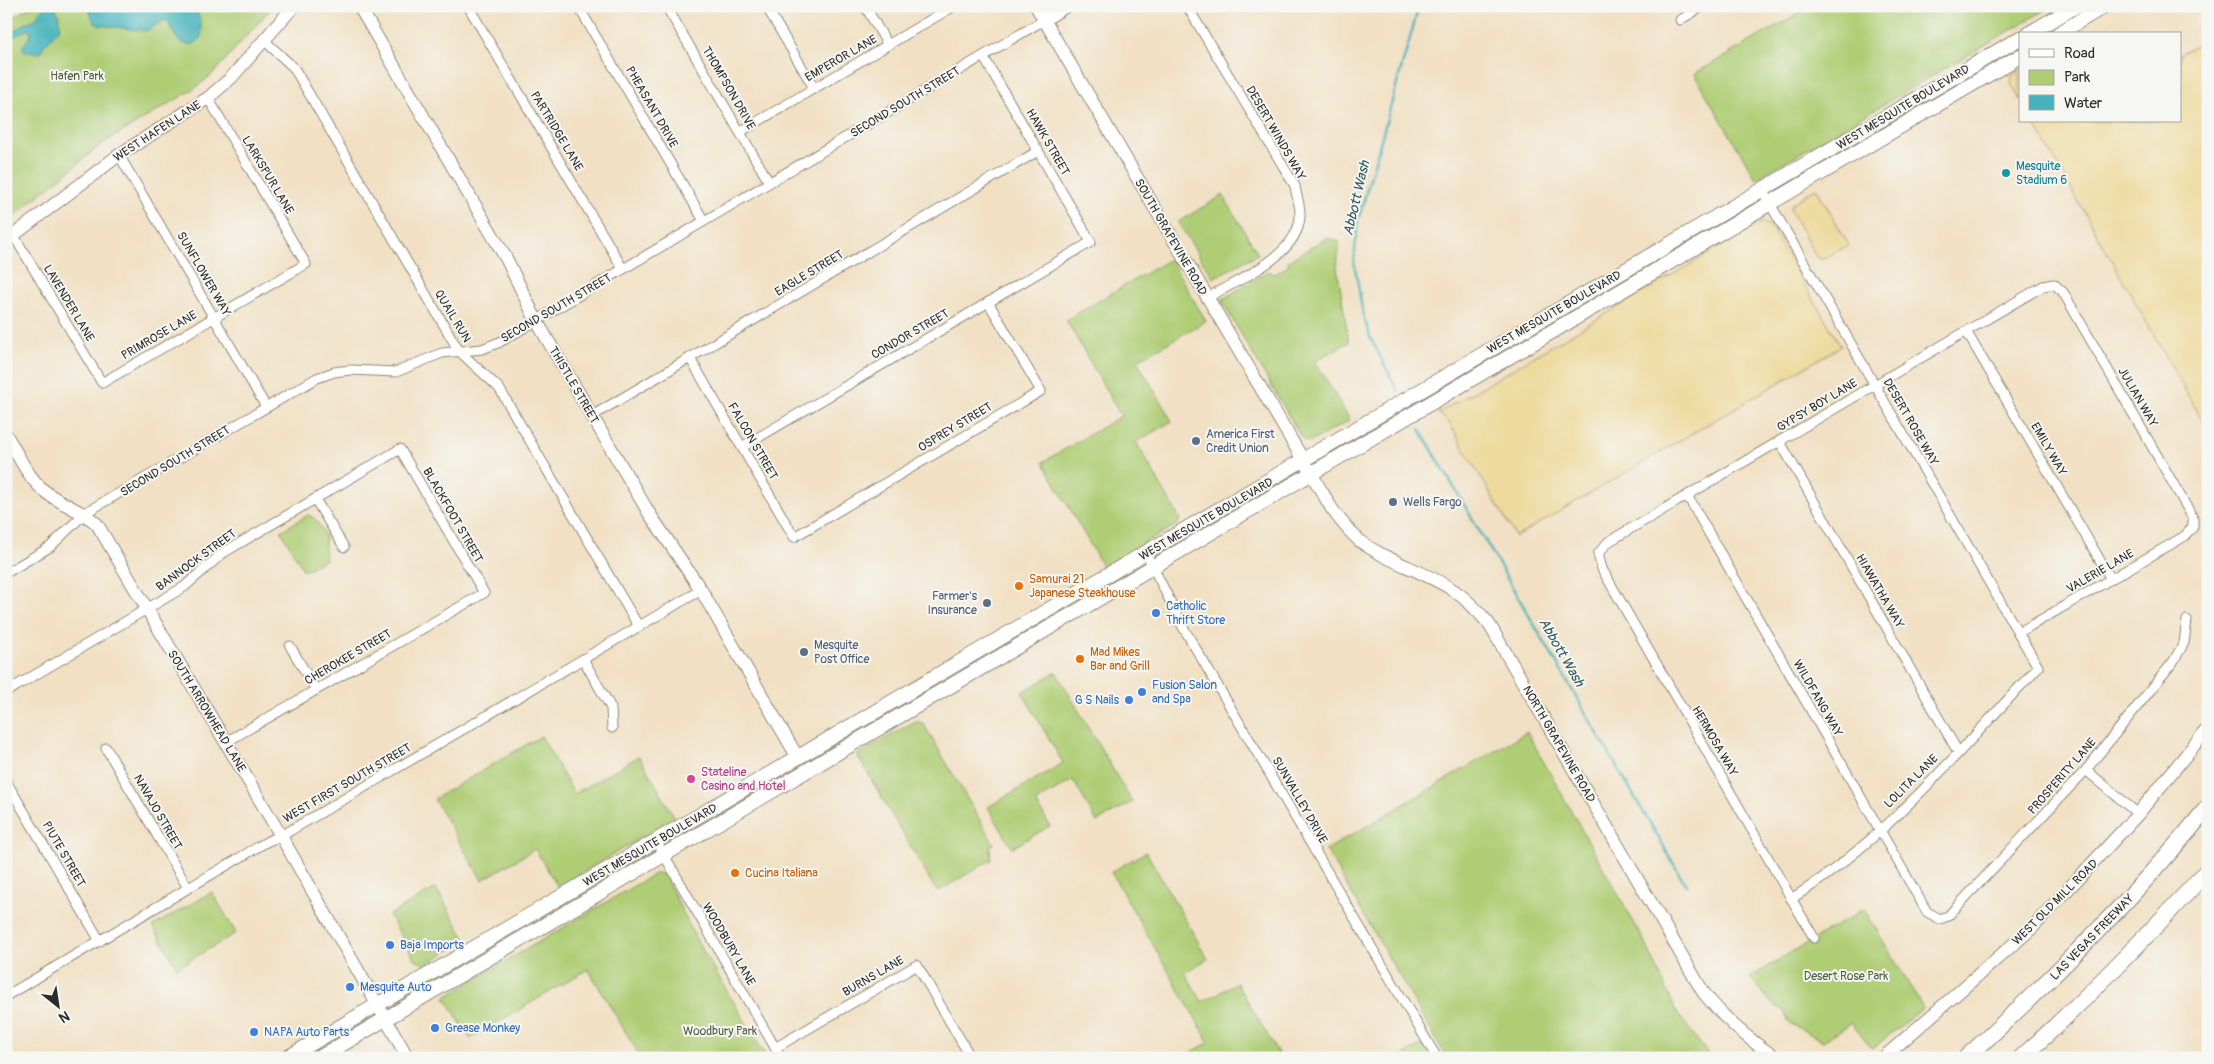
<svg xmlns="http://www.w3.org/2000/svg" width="2214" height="1064" viewBox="0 0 2214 1064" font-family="Pangolin,sans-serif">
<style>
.green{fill:#afcd74;stroke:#6d7c50}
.sand{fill:#eeda9e;stroke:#8c8264}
.water{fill:#44b3bc;stroke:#386f74}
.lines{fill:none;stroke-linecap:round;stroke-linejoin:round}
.stream{stroke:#44b3bc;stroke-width:2.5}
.street-casing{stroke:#8e8677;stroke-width:11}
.secondary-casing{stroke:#8e8677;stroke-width:14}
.primary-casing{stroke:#8e8677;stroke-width:16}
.highway-casing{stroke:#8e8677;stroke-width:18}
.street{stroke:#fff;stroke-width:9}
.secondary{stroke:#fff;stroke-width:12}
.primary{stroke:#fff;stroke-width:14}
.highway{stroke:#fff;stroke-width:16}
.culture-dot{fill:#0f9aa8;stroke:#f6f6f2;stroke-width:2}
.service-dot{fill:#5c6f8a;stroke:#f6f6f2;stroke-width:2}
.food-dot{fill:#e8710a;stroke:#f6f6f2;stroke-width:2}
.shop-dot{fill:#3f7fe0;stroke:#f6f6f2;stroke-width:2}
.hotel-dot{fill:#d1479c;stroke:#f6f6f2;stroke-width:2}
.labels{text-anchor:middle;stroke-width:4;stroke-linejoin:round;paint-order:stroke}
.street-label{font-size:12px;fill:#2b2b2b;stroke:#f6f6f2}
.park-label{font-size:12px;fill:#535c41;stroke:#f6f6f2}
.culture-label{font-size:12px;fill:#0d838f;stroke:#f6f6f2;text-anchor:start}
.service-label{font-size:12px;fill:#4e5e75;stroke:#f6f6f2;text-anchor:start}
.food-label{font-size:12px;fill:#c56008;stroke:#f6f6f2;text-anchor:start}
.shop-label{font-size:12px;fill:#366cbe;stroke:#f6f6f2;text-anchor:start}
.hotel-label{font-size:12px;fill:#b23c85;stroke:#f6f6f2;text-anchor:start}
.water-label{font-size:14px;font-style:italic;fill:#345b5e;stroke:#f6f6f2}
</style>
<rect width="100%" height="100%" fill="#f6f6f2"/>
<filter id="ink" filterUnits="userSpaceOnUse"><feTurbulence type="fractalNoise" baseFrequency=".02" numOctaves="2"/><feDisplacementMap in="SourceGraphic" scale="10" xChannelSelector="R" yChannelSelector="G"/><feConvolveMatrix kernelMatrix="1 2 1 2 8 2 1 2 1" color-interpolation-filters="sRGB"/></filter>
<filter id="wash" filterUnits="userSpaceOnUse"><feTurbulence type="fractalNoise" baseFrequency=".0096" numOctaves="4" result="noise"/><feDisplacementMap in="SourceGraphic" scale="20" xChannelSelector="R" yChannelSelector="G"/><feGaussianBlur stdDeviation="1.12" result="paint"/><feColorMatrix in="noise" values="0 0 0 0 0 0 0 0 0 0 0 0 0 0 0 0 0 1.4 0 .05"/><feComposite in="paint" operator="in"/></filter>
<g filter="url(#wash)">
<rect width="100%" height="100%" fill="#f1e0c3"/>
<g class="green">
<path d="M32 6H273L212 75 192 90 102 144 6 222V22Z"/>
<path d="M1811 6H2052L1756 179 1694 74Z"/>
<path d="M1223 195 1258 254 1213 278 1178 222Z"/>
<path d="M1326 238 1339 241 1337 267 1349 342 1315 361 1350 420 1310 442 1303 440 1223 303V299L1268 271 1275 274 1289 265 1288 261Z"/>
<path d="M1170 259 1206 321 1137 361 1172 421 1136 442 1180 519 1178 524 1103 567 1043 462 1121 416 1066 320Z"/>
<path d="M308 515C315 516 324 530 325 538 326 545 323 551 326 559L304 571 281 531Z"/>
<path d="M1056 672 1132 802 1097 822 1073 780 1036 802 1050 826 1012 848 988 807 1063 763 1022 692Z"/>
<path d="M915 721 923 723 994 844 990 846 991 860 937 892 857 755Z"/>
<path d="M1527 732 1646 944 1677 1013 1711 1058H1447L1326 850Z"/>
<path d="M541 736 574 794 639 756 675 818 558 887 535 849 482 880 434 799Z"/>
<path d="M1146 852 1208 959 1185 972 1202 1002 1237 983 1281 1058H1182L1209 1042 1111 872Z"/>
<path d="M656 873 664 874 696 939 767 1058H641L588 969 470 1039 445 997Z"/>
<path d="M436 888 466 940 425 965 414 958 389 915Z"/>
<path d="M212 892 236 933 177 968 153 926Z"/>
<path d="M1864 909 1923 1008 1872 1049 1851 1023 1823 1041 1789 1023 1783 1010 1774 1006 1750 977Z"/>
<path d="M1423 1044 1431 1058H1399Z"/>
</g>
<g class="sand">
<path d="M2208 38V431L2033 121H2180V54Z"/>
<path d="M2020 69V100L2011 84 2012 76Z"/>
<path d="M1816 188 1849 245 1821 260 1816 256 1790 209 1793 203Z"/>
<path d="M1762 222 1770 226 1841 346 1516 537 1448 421 1438 413Z"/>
</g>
<g class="water">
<path d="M50 6H54L59 15 60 28 43 47 41 53 26 52 22 48 31 34 29 29 7 40 6 37C11 32 30 20 36 19L41 10Z"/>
<path d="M88 6H196C198 19 209 35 194 44 172 47 176 27 165 20L146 31 98 25 93 21Z"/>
</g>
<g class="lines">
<g class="stream">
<path d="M1398 391 1371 339 1363 315 1354 261 1358 221 1419 6"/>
<path d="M1420 429 1686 885"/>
</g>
</g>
</g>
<g filter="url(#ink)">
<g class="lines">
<g class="street-casing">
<g id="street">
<path d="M468 6 623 269"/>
<path d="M578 6 704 221"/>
<path d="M666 6 769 182"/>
<path d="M766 6 814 88"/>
<path d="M865 6 888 45"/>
<path d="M1187 6 1295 186C1296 195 1300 204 1300 213 1302 255 1237 280 1207 298"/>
<path d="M1680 20 1703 6"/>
<path d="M265 41 294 68 459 351 499 388 639 627"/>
<path d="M740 132 954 6"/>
<path d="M119 155 266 407"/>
<path d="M1762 190 2038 667C1962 748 1885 841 1791 899"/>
<path d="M14 236 102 383 306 264 208 98"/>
<path d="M1966 331 2111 579"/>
<path d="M690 358 794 537 1041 391 988 302"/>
<path d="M592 416 1038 151"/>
<path d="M1780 442 1958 752"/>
<path d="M742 447 1091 242 983 56"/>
<path d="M1688 497 1927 912 1940 919 1948 916 2086 770 2173 662 2184 643 2187 620"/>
<path d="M315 499 344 547"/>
<path d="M1146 553 1183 627 1437 1058"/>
<path d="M6 573 50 547 85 513 317 378 334 372 350 370 396 372 442 353 482 349 500 342 1044 20"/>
<path d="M290 646 316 690"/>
<path d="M583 659 611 708 612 728"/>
<path d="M6 692 184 587 223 553 400 449 484 593 226 742"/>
<path d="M106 748 188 888"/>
<path d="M2086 770 2138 814"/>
<path d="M6 781 100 941"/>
<path d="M656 841 781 1058"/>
<path d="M1814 938 1602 569 1598 554 1608 542 2043 286 2054 284 2063 292 2193 518V527L2185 536 2018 633"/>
<path d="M6 996 268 841 281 836 701 590"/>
<path d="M775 1048 917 965 971 1058"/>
</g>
</g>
<g class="secondary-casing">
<g id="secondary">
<path d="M359 6 507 260 536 320 592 416 649 513 701 590 798 758"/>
<path d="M1036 6 1332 509C1340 520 1349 532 1360 541 1389 563 1426 571 1456 592 1469 601 1479 612 1489 624L1703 992C1724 1019 1747 1038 1776 1058"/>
<path d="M1044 20 1066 6"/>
<path d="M6 241 119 155 208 98 231 78 294 6"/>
<path d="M6 435C18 454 28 479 47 493 63 505 81 510 97 524L281 836 408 1058"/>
<path d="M1883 1058 2032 928 2138 814 2208 728"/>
</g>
</g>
<g class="primary-casing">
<g id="primary">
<path d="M2028 34 2076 6"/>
<path d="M2058 34 2104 6"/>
<path d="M287 1058 2020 38"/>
<path d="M319 1058 2020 56"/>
</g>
</g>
<g class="highway-casing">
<g id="highway">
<path d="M1966 1058C2052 979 2134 898 2208 807"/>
<path d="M2021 1058C2087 999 2148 935 2208 870"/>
</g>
</g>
<use href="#street" class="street"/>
<use href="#secondary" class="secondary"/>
<use href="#primary" class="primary"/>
<use href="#highway" class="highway"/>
</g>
</g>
<circle class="culture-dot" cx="2006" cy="173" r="5"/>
<g class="service-dot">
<circle cx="1196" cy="441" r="5"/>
<circle cx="1393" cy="502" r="5"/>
<circle cx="987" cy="603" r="5"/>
<circle cx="804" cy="652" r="5"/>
</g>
<g class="food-dot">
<circle cx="1019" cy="586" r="5"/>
<circle cx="1080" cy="659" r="5"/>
<circle cx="735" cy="873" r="5"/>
</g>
<g class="shop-dot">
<circle cx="1156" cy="613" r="5"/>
<circle cx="1142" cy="692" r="5"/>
<circle cx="1129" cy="700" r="5"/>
<circle cx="390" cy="945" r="5"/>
<circle cx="350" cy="987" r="5"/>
<circle cx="435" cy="1028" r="5"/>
<circle cx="254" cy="1032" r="5"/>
</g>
<circle class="hotel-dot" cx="691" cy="779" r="5"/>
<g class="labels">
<g class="street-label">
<text transform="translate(841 58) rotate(-30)" y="4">EMPEROR LANE</text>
<text transform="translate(729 88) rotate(60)" y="4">THOMPSON DRIVE</text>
<text transform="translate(905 102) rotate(-31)" y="4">SECOND SOUTH STREET</text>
<text transform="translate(652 107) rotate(60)" y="4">PHEASANT DRIVE</text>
<text transform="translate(1903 107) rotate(-31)" y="4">WEST MESQUITE BOULEVARD</text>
<text transform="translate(157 131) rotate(-33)" y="4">WEST HAFEN LANE</text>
<text transform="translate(557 131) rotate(59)" y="4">PARTRIDGE LANE</text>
<text transform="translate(1276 133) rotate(60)" y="4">DESERT WINDS WAY</text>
<text transform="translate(1048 142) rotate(60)" y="4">HAWK STREET</text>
<text transform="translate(268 175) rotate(59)" y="4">LARKSPUR LANE</text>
<text transform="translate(1171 237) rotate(60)" y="4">SOUTH GRAPEVINE ROAD</text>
<text transform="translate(809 273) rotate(-31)" y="4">EAGLE STREET</text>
<text transform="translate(204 274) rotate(60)" y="4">SUNFLOWER WAY</text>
<text transform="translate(69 303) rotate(59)" y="4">LAVENDER LANE</text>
<text transform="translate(556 308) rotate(-30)" y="4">SECOND SOUTH STREET</text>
<text transform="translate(1554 312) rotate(-30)" y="4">WEST MESQUITE BOULEVARD</text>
<text transform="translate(453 316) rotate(59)" y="4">QUAIL RUN</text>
<text transform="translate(910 334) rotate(-30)" y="4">CONDOR STREET</text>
<text transform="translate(159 335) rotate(-30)" y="4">PRIMROSE LANE</text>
<text transform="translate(574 385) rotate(60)" y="4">THISTLE STREET</text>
<text transform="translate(2138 397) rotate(60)" y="4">JULIAN WAY</text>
<text transform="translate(1817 405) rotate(-31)" y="4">GYPSY BOY LANE</text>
<text transform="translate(1911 422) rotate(60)" y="4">DESERT ROSE WAY</text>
<text transform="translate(955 427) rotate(-31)" y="4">OSPREY STREET</text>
<text transform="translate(753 441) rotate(60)" y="4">FALCON STREET</text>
<text transform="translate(2049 449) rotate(60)" y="4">EMILY WAY</text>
<text transform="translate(175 461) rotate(-31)" y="4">SECOND SOUTH STREET</text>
<text transform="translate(453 515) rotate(60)" y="4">BLACKFOOT STREET</text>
<text transform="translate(1206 519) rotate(-30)" y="4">WEST MESQUITE BOULEVARD</text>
<text transform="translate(196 560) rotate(-36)" y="4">BANNOCK STREET</text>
<text transform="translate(2100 571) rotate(-30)" y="4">VALERIE LANE</text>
<text transform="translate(1880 591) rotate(60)" y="4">HIAWATHA WAY</text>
<text transform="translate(348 657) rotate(-30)" y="4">CHEROKEE STREET</text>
<text transform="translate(1818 698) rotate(60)" y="4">WILDFANG WAY</text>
<text transform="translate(207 711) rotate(59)" y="4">SOUTH ARROWHEAD LANE</text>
<text transform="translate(1715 741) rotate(60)" y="4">HERMOSA WAY</text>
<text transform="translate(1559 744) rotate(60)" y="4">NORTH GRAPEVINE ROAD</text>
<text transform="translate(2062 776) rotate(-49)" y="4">PROSPERITY LANE</text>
<text transform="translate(1911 781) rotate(-45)" y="4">LOLITA LANE</text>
<text transform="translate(347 783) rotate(-30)" y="4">WEST FIRST SOUTH STREET</text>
<text transform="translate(1300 800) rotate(60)" y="4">SUNVALLEY DRIVE</text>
<text transform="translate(158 812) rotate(60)" y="4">NAVAJO STREET</text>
<text transform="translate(650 845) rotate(-30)" y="4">WEST MESQUITE BOULEVARD</text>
<text transform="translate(64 854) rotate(60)" y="4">PIUTE STREET</text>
<text transform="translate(2055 902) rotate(-45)" y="4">WEST OLD MILL ROAD</text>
<text transform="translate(2092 937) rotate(-46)" y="4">LAS VEGAS FREEWAY</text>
<text transform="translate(729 944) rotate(60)" y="4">WOODBURY LANE</text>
<text transform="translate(873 976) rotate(-30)" y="4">BURNS LANE</text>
</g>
<g class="park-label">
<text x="77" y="80">Hafen Park</text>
<text x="1846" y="980">Desert Rose Park</text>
<text x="720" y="1035">Woodbury Park</text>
</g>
<g class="culture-label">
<text x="2016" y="170">Mesquite<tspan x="2016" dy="14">Stadium 6</tspan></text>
</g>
<g class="service-label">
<text x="1206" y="438">America First<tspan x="1206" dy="14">Credit Union</tspan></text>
<text x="1403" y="506">Wells Fargo</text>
<text x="977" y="600" text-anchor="end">Farmer's<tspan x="977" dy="14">Insurance</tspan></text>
<text x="814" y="649">Mesquite<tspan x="814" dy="14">Post Office</tspan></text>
</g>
<g class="food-label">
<text x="1029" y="583">Samurai 21<tspan x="1029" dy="14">Japanese Steakhouse</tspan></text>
<text x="1090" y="656">Mad Mikes<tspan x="1090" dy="14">Bar and Grill</tspan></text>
<text x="745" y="877">Cucina Italiana</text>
</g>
<g class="shop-label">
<text x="1166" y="610">Catholic<tspan x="1166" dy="14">Thrift Store</tspan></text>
<text x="1152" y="689">Fusion Salon<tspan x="1152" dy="14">and Spa</tspan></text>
<text x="1119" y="704" text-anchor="end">G S Nails</text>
<text x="400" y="949">Baja Imports</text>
<text x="360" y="991">Mesquite Auto</text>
<text x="445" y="1032">Grease Monkey</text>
<text x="264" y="1036">NAPA Auto Parts</text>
</g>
<g class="hotel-label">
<text x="701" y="776">Stateline<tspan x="701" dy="14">Casino and Hotel</tspan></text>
</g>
<g class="water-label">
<text transform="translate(1356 198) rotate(-77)" y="5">Abbott Wash</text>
<text transform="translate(1562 652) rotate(60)" y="5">Abbott Wash</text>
</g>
</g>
<rect width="2214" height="1064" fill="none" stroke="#f6f6f2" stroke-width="25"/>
<rect x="2019" y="32" width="162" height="90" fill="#f6f6f2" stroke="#a5a5a2"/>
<rect x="2029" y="49" width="25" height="8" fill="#ffffff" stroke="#a5a5a2"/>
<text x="2064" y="58" font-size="15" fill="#2b2b2b">Road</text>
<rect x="2029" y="70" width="25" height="15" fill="#afcd74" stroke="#a5a5a2"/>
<text x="2064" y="82" font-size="15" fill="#2b2b2b">Park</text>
<rect x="2029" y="95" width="25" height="15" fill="#44b3bc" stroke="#a5a5a2"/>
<text x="2064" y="108" font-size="15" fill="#2b2b2b">Water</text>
<g transform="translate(58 1006) rotate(150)" stroke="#f6f6f2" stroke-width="4" paint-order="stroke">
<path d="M0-4L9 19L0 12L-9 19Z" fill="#2b2b2b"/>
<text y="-8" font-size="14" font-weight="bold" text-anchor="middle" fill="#2b2b2b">N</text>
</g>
</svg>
